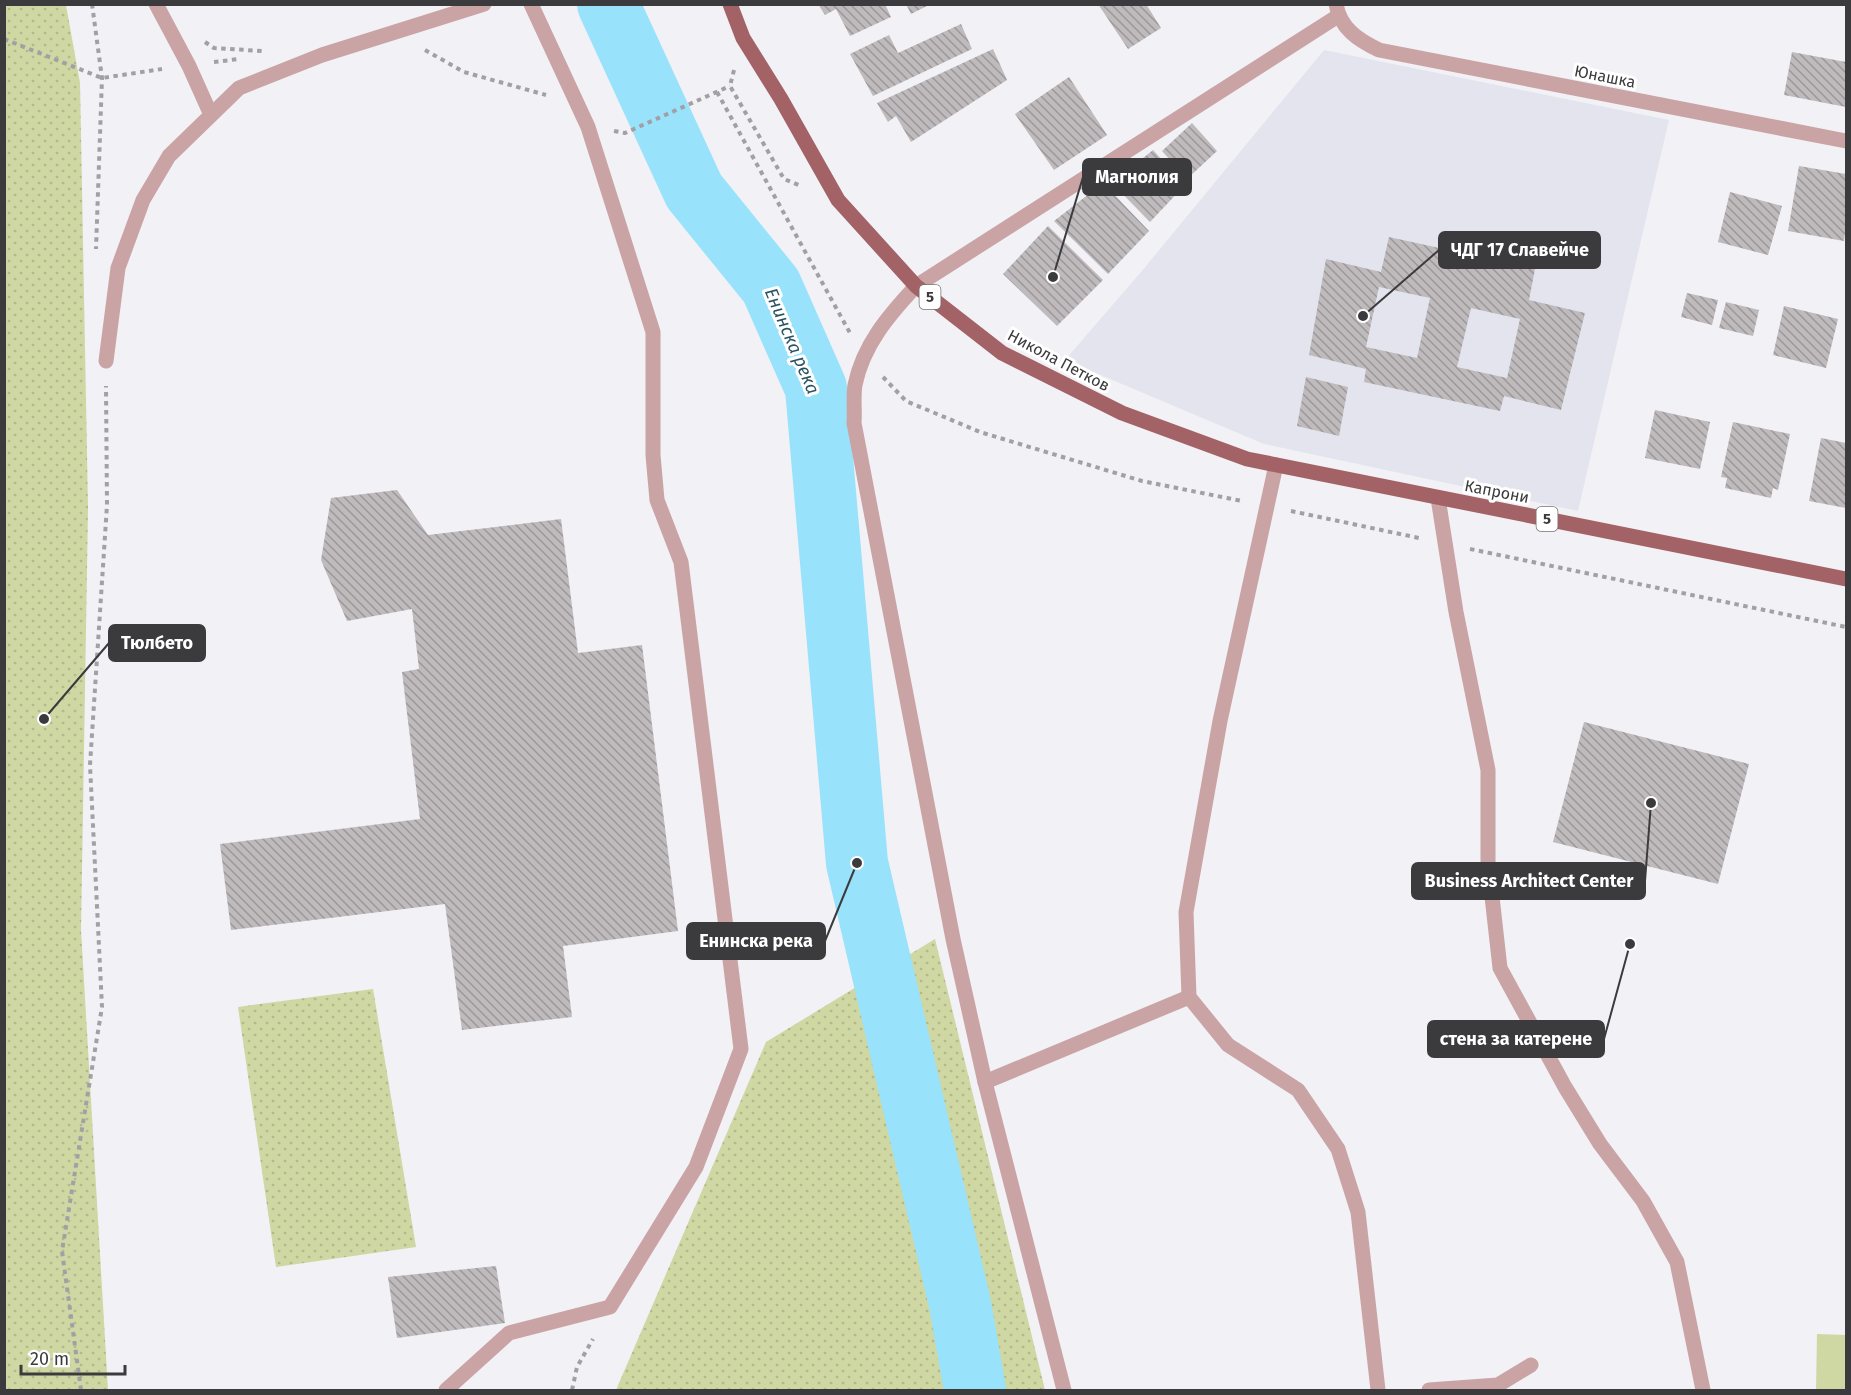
<svg xmlns="http://www.w3.org/2000/svg" width="1851" height="1395" viewBox="0 0 1851 1395" font-family="'Fira Sans',sans-serif">
<style>
.built{fill:#e4e4ef}
.grass{fill:url(#grass-dots)}
.pitch{fill:#cfd7a3}
.lines{fill:none;stroke-linecap:round;stroke-linejoin:round}
.river{stroke:#98e2fb;stroke-width:62}
.building{fill:url(#building-back-hatch);fill-rule:evenodd}
.path{stroke:#a1a1a5;stroke-width:4;stroke-dasharray:4.5 4.5;stroke-linecap:butt}
.minor{stroke:#caa4a5;stroke-width:15}
.major{stroke:#a36266;stroke-width:15}
.labels{text-anchor:middle;stroke-width:6;stroke-linejoin:round;paint-order:stroke}
.shield{fill:#fff;stroke:#767677;stroke-width:1.5}
.shield-label{font-size:15px;font-weight:bold;fill:#3b3b3d}
.street-label{font-size:16px;fill:#3b3b3d;stroke:#fff}
.water-label{font-size:18px;font-style:italic;fill:#295361;stroke:#fff}
.leader{fill:none;stroke:#3b3b3d;stroke-width:2}
.callout-dot{fill:#3b3b3d;stroke:#fff;stroke-width:2}
.callout{fill:#3b3b3d;stroke:#3b3b3d;stroke-width:2}
.callout-label{font-size:18px;text-anchor:middle;font-weight:bold;fill:#fff}
</style>
<defs>
<pattern id="grass-dots" width="8" height="8" patternUnits="userSpaceOnUse" patternTransform="scale(1.5)"><rect width="8" height="8" fill="#cfd7a3"/><path d="M2 2h.1M6 6h.1" fill="none" stroke="#b3b98d" stroke-width="1.8" stroke-linecap="round"/></pattern>
<pattern id="building-back-hatch" width="6" height="6" patternUnits="userSpaceOnUse" patternTransform="scale(1.5)"><rect width="6" height="6" fill="#bfbabc"/><path d="M-1 5l2 2M0 0l6 6M5-1l2 2" fill="none" stroke="#9c989a"/></pattern>
</defs>
<rect width="100%" height="100%" fill="#f1f1f6"/>
<path class="built" d="M1324 50 1669 120 1578 511 1264 444 1065 360 1141 272Z"/>
<g class="grass">
<path d="M66 5 80 83 88 508 81 930 108 1390H5L4 5Z"/>
<path d="M935 939 1045 1390H616L766 1042Z"/>
<path d="M373 989 416 1247 276 1267 238 1007Z"/>
</g>
<path class="pitch" d="M1817 1334 1846 1335V1390H1816Z"/>
<g class="lines">
<path class="river" d="M608 4 694 191 771 286 816 388 857 863 960 1304 975 1390"/>
</g>
<g class="building">
<path d="M818 4H885L891 17 850 36 836 9 825 15Z"/>
<path d="M906 4H931L911 14Z"/>
<path d="M1098 4H1146L1161 28 1128 49Z"/>
<path d="M961 24 972 49 873 96 850 54 889 35 898 53Z"/>
<path d="M993 49 1007 80 911 142 896 116 888 122 877 103Z"/>
<path d="M1792 52 1846 62V107L1784 95Z"/>
<path d="M1069 77 1107 135 1054 170 1015 114Z"/>
<path d="M1192 123 1217 151 1187 179 1162 151Z"/>
<path d="M1153 150 1185 185 1150 222 1112 183Z"/>
<path d="M1799 166 1846 174V225L1844 241 1788 231Z"/>
<path d="M1103 183 1149 231 1108 274 1054 221Z"/>
<path d="M1730 192 1782 206 1768 255 1718 242Z"/>
<path d="M1048 226 1103 280 1057 326 1003 274Z"/>
<path d="M1389 237 1535 269 1529 300 1585 313 1561 410 1504 396 1500 411 1364 382 1366 369 1309 355 1326 259 1381 272ZM1379 287 1430 298 1417 358 1366 347ZM1471 308 1520 319 1507 378 1457 367Z"/>
<path d="M1687 293 1718 300 1712 325 1681 317Z"/>
<path d="M1726 302 1759 310 1753 336 1719 328Z"/>
<path d="M1784 306 1838 319 1826 368 1773 355Z"/>
<path d="M1306 377 1348 387 1339 436 1297 426Z"/>
<path d="M1655 410 1710 422 1700 469 1645 458Z"/>
<path d="M1733 422 1790 434 1778 490 1773 488 1771 498 1725 488 1727 478 1721 477Z"/>
<path d="M1821 438 1846 443V508L1809 501Z"/>
<path d="M397 490 428 535 561 519 578 653 642 645 678 931 563 946 572 1017 462 1030 445 904 231 930 220 844 420 819 402 672 419 669 412 609 347 621 321 560 331 498Z"/>
<path d="M1584 722 1749 764 1718 884 1553 842Z"/>
<path d="M496 1266 505 1323 397 1338 388 1277Z"/>
</g>
<g class="lines">
<g class="path">
<path d="M92 4 102 78 96 249"/>
<path d="M4 39 102 78 162 69"/>
<path d="M205 42 214 48 262 51"/>
<path d="M425 50 464 72 546 95"/>
<path d="M214 62 239 59"/>
<path d="M734 70 730 86 784 179 801 186"/>
<path d="M717 92 850 333"/>
<path d="M614 131 625 133 730 86"/>
<path d="M883 377 906 401 980 432 1142 481 1242 501"/>
<path d="M1291 511 1419 538"/>
<path d="M1470 549 1846 627"/>
<path d="M81 1390 62 1251 102 1007 90 765 107 505 106 386"/>
<path d="M572 1390 577 1367 593 1339"/>
</g>
<g class="minor">
<path d="M156 4 189 66 211 115"/>
<path d="M1336 4C1340 28 1358 40 1379 50L1846 141"/>
<path d="M106 361 118 268 143 200 169 156 239 88 322 55 484 4"/>
<path d="M1276 465 1220 721 1186 912 1189 997 1228 1045 1298 1090 1338 1149 1358 1212 1378 1390"/>
<path d="M1438 498 1456 612 1488 770V861L1500 968 1565 1087 1600 1144 1643 1201 1677 1262 1703 1390"/>
<path d="M985 1082 1189 997"/>
<path d="M446 1390 509 1333 610 1307 696 1167 741 1049 681 562 657 500 653 455V332L588 127 531 4"/>
<path d="M1064 1390 985 1082 953 939 854 423C855 411 853 397 855 385 863 345 889 315 916 286L1338 16"/>
<path d="M1429 1390 1498 1385 1531 1365"/>
</g>
<path class="major" d="M730 4 743 38 781 99 838 200 916 286 1002 353 1122 413 1247 459 1846 579"/>
</g>
<g class="labels">
<g class="shield">
<rect x="919.5" y="285" width="21" height="24" rx="4.5"/>
<rect x="1536.5" y="507" width="21" height="24" rx="4.5"/>
</g>
<g class="shield-label">
<text x="930" y="302">5</text>
<text x="1547" y="524">5</text>
</g>
<g class="street-label">
<text transform="translate(1605 76) rotate(11)" y="6">Юнашка</text>
<text transform="translate(1059 360) rotate(28)" y="6">Никола Петков</text>
<text transform="translate(1497 491) rotate(11)" y="6">Капрони</text>
</g>
<g class="water-label">
<text transform="translate(792 341) rotate(67)" y="6">Енинска река</text>
</g>
</g>
<path class="leader" d="M1053 277L1083 177M1363 316L1439 250M44 719L109 643M1651 803L1645 881M857 863L825 941M1630 944L1604 1039"/>
<g class="callout-dot">
<circle cx="1053" cy="277" r="6"/>
<circle cx="1363" cy="316" r="6"/>
<circle cx="44" cy="719" r="6"/>
<circle cx="1651" cy="803" r="6"/>
<circle cx="857" cy="863" r="6"/>
<circle cx="1630" cy="944" r="6"/>
</g>
<g class="callout">
<rect x="1083" y="159" width="108" height="36" rx="6"/>
<rect x="1439" y="232" width="161" height="36" rx="6"/>
<rect x="109" y="625" width="96" height="36" rx="6"/>
<rect x="1412" y="863" width="233" height="36" rx="6"/>
<rect x="687" y="923" width="138" height="36" rx="6"/>
<rect x="1428" y="1021" width="176" height="36" rx="6"/>
</g>
<g class="callout-label">
<text x="1137" y="183">Магнолия</text>
<text x="1520" y="256">ЧДГ 17 Славейче</text>
<text x="157" y="649">Тюлбето</text>
<text x="1529" y="887">Business Architect Center</text>
<text x="756" y="947">Енинска река</text>
<text x="1516" y="1045">стена за катерене</text>
</g>
<rect width="1851" height="1395" fill="none" stroke="#3b3b3d" stroke-width="12"/>
<path d="M21 1365v9h104v-9" fill="none" stroke="#3b3b3d" stroke-width="3"/>
<text x="30" y="1365" font-size="18" fill="#3b3b3d" stroke="#ffffff" stroke-width="4.5" paint-order="stroke">20 m</text>
</svg>
